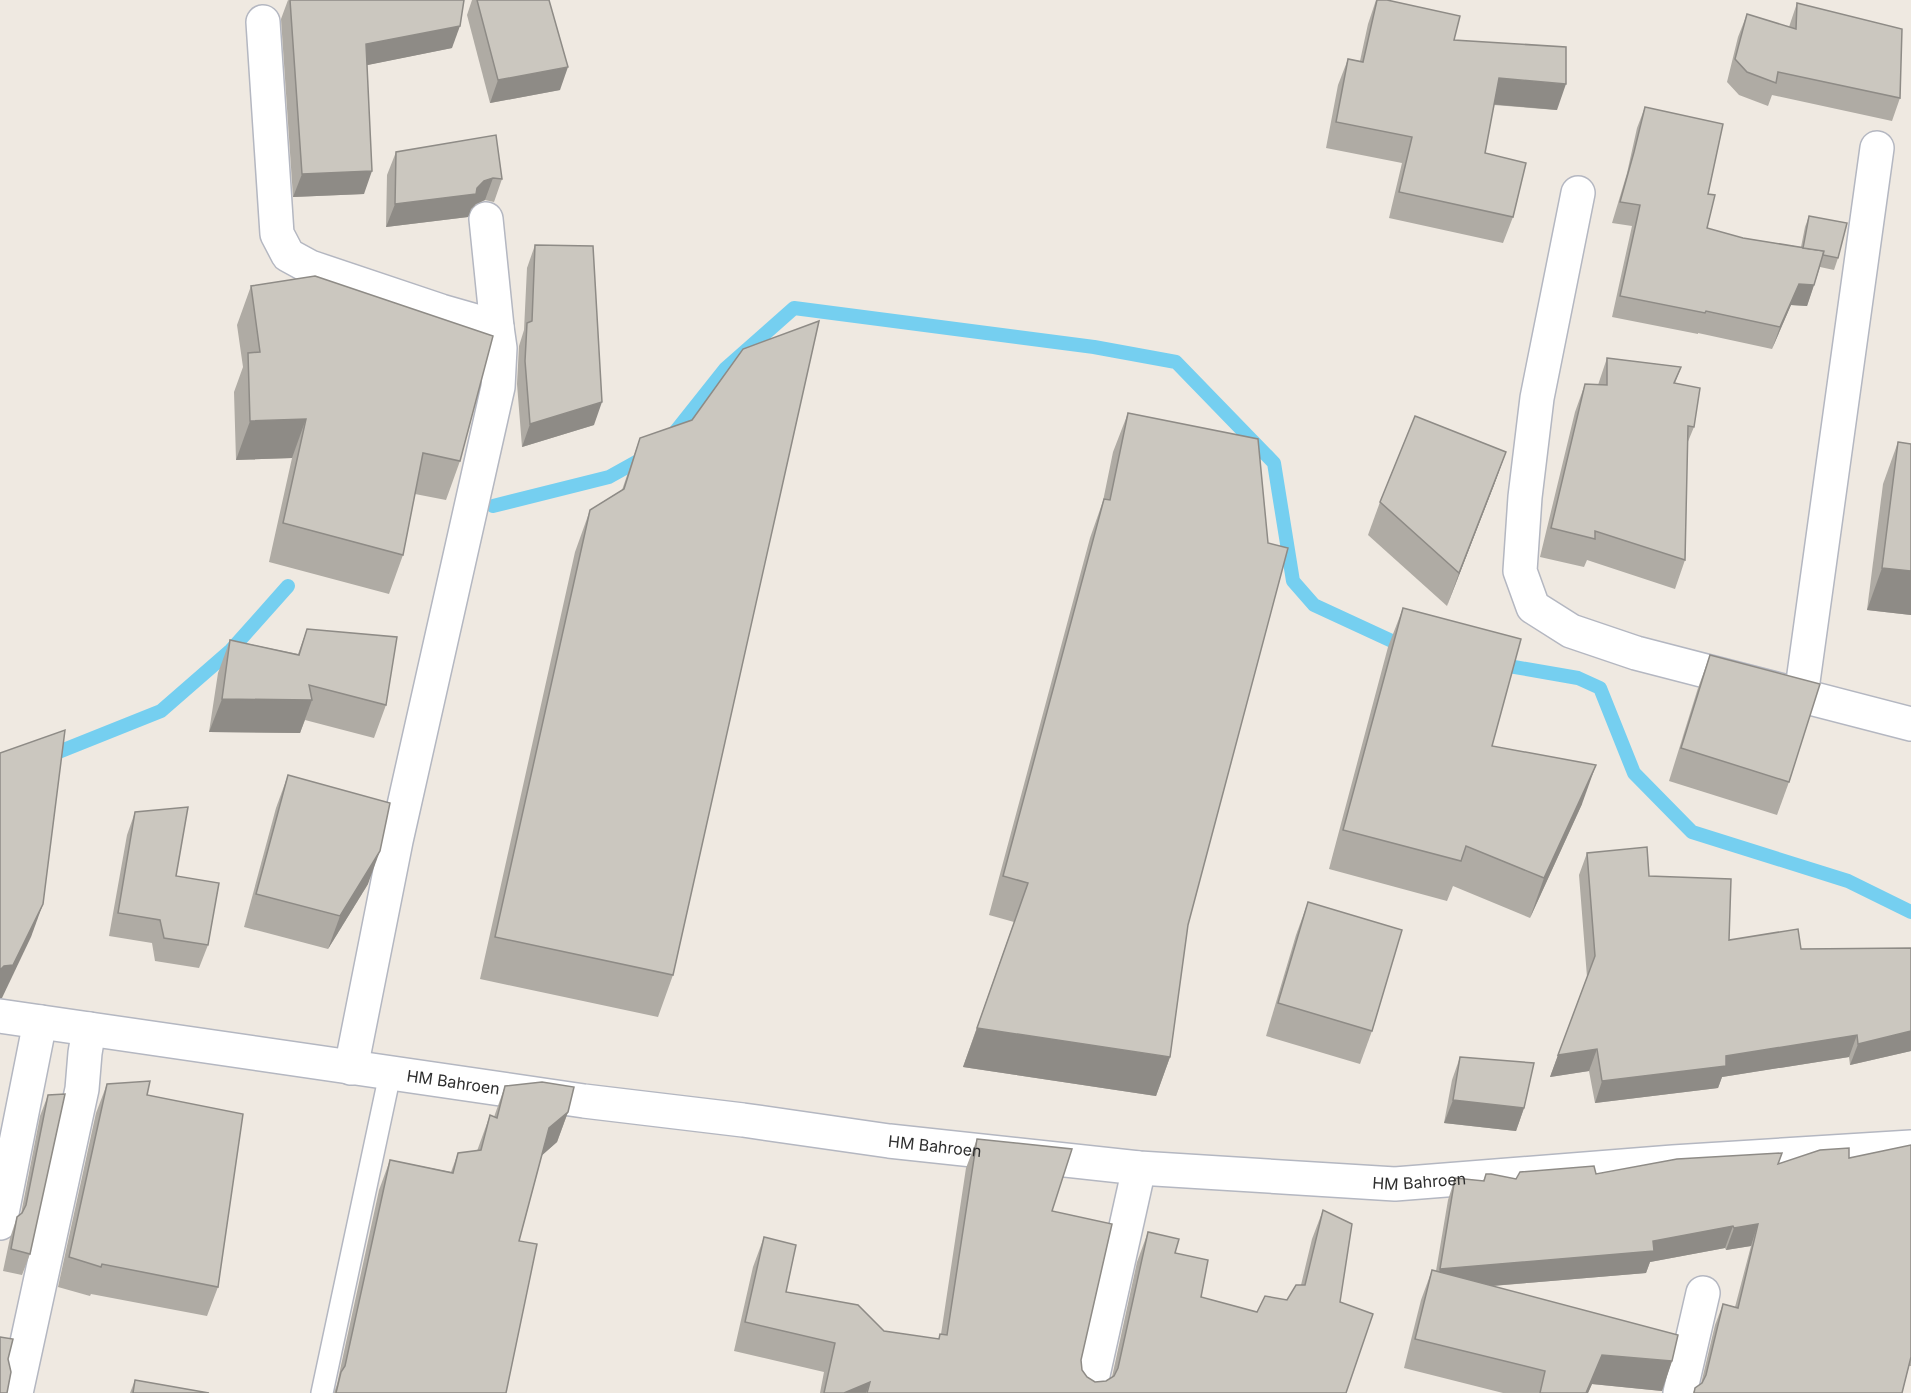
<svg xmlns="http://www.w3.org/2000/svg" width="1911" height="1393" viewBox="0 0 1911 1393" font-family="Inter,sans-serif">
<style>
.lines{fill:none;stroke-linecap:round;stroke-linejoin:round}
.stream{stroke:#75cff0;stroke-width:14}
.service-casing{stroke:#b4b7c1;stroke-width:24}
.minor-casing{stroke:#b4b7c1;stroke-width:36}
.tertiary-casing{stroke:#b4b7c1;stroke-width:36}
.service{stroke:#fff;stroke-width:21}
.minor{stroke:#fff;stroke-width:33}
.tertiary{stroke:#fff;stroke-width:33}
.wall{fill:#afaba4}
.shaded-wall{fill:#8e8b86}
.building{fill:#cbc7bf;stroke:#8e8b86;stroke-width:1.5}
.labels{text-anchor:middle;stroke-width:5;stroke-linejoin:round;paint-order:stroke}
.street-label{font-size:16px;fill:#2e2e2e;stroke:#fff}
</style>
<rect width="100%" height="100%" fill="#efe9e1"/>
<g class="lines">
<g class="stream">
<path d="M671 437 725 369 794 308 1094 347 1176 362 1274 463 1293 581 1314 605 1407 648"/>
<path d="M493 506 609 477 645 457"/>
<path d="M1497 664 1578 678 1600 688 1634 773 1692 832 1848 881 1911 912"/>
<path d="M46 757 161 711 231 650 288 586"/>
</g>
<g class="service-casing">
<path id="service" d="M322 1393 390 1074"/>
</g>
<g class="minor-casing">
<g id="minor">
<path d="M263 22 277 234 288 255 310 267 441 311 497 327 500 348 498 387 396 841 351 1068"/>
<path d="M1578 193 1537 398 1525 497 1520 571 1533 607 1571 631 1636 653 1911 724"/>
<path d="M486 219 497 327"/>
<path d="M1801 696 1877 148"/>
<path d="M0 1223 40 1022"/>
<path d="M16 1393 82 1089 85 1053 89 1029"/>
<path d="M1089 1393 1139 1168"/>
<path d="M1680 1393 1703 1293"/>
</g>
</g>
<g class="tertiary-casing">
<g id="tertiary">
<path id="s1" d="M0 1016 584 1101 743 1120 889 1141 1139 1168 1395 1184 1673 1162 1911 1147"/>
</g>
</g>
<use href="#service" class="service"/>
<use href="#minor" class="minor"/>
<use href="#tertiary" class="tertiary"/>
</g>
<g class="wall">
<path d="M288 0 452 48 367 65 364 194 293 197 281 19Z"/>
<path d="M472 0H549L560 90 490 103 467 15Z"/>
<path d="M1376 0 1454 40 1557 110 1494 105 1485 153 1513 217 1503 243 1389 218 1402 163 1326 148 1338 85 1348 59 1360 61 1368 24Z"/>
<path d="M1797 3 1900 98 1892 121 1772 95 1768 106 1739 95 1727 82 1738 37 1747 14 1789 27Z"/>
<path d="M1645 107 1708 194 1707 228 1743 238 1801 247 1805 227 1809 216 1838 258 1834 270 1820 267 1807 306 1791 305 1772 349 1698 333V334L1612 317 1632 226 1612 223 1627 173 1637 128Z"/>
<path d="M396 152 502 179 494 202 485 200 476 204 471 209 468 217 386 227 387 175Z"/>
<path d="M535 245 594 425 522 447 517 384 519 346 524 330 527 268Z"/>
<path d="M251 286 460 461 446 500 415 494 403 555 389 594 269 562 292 458 236 460 234 392 243 367 237 325Z"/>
<path d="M1607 358 1681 367 1675 383 1694 427 1687 444 1685 560 1675 589 1587 560 1584 567 1540 557 1575 412 1585 384 1598 385Z"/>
<path d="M1128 413 1188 925 1170 1057 1156 1096 963 1067 1014 922 989 915 1090 538 1103 501 1113 452Z"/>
<path d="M640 438 673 975 658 1017 480 979 575 552 590 510 622 490Z"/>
<path d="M1898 442 1911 444V615L1867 610 1883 484Z"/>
<path d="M1506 452 1494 485 1447 606 1368 535 1380 502Z"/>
<path d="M1403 608 1492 746 1582 804 1530 918 1453 886 1447 901 1329 869 1388 647Z"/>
<path d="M307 629 386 705 374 738 305 720 300 733 209 732 218 673 230 640 298 654Z"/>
<path d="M1710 655 1789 782 1777 815 1669 781 1698 688Z"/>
<path d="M288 775 368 884 328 949 244 927 276 808Z"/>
<path d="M135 812 176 876 208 945 199 968 155 961 152 943 109 936 127 835Z"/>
<path d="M1587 853 1649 876 1729 940 1801 949 1911 948V1051L1850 1065 1849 1057 1722 1077 1718 1088 1595 1103 1589 1071 1550 1077 1587 977 1579 875Z"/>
<path d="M1308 902 1372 1031 1360 1064 1266 1036 1296 935Z"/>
<path d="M1460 1057 1524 1108 1516 1131 1444 1123 1452 1080Z"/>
<path d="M107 1084 147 1095 218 1287 207 1316 91 1294 90 1296 58 1287 96 1113Z"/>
<path d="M505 1086 568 1112 557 1142 542 1155 519 1241 506 1393H334L337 1384 379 1190 390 1160 451 1172 458 1153 477 1151 490 1115 494 1117Z"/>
<path d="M48 1095 30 1254 22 1275 3 1271 10 1238 17 1217 21 1214 40 1116Z"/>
<path d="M977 1139 1052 1211 1081 1360 1082 1370 1087 1377 1095 1382 1106 1381 1112 1377 1137 1262 1148 1232 1175 1253 1201 1297 1257 1312 1287 1300 1301 1285 1312 1239 1323 1210 1340 1302 1346 1393H820L824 1372 734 1351 753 1267 764 1237 786 1292 884 1331 938 1339 941 1334 966 1168Z"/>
<path d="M1911 1145V1366H1909L1902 1393H1693L1695 1388 1701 1384 1715 1325 1723 1304 1735 1307 1751 1246 1726 1250 1725 1248 1650 1262 1646 1273 1492 1286 1672 1361 1662 1391 1592 1384 1588 1393H1503L1404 1368 1421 1300 1432 1270 1436 1271 1448 1200 1455 1178 1483 1181 1486 1174 1516 1179 1778 1164 1849 1158Z"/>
<path d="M135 1380 209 1393H130Z"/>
</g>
<g class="shaded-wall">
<path d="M460 26 452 48 358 67 366 44Z"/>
<path d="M568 67 560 90 490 103 498 80Z"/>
<path d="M1499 78 1566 84 1557 110 1489 104Z"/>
<path d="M372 171 364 194 293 197 302 174Z"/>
<path d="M493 178 485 200 476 204 471 209 468 217 386 227 395 204 477 188 484 181Z"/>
<path d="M1799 284 1814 285 1807 306 1791 305 1772 349 1780 327Z"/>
<path d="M602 402 594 425 522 447 530 424Z"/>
<path d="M306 419 292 458 236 460 250 421Z"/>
<path d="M1506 452 1494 485 1447 606 1459 573Z"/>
<path d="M1882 568 1911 571V615L1867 610Z"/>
<path d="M222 699 312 700 300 733 209 732Z"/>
<path d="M1596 765 1582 804 1530 918 1544 878Z"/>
<path d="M380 851 368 884 328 949 340 916Z"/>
<path d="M43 904 31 937 2 998H0V970Z"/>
<path d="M977 1028 1170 1057 1156 1096 963 1067Z"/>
<path d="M1911 1031V1051L1850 1065 1858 1044Z"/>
<path d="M1857 1035 1849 1057 1722 1077 1718 1088 1595 1103 1602 1081 1726 1056Z"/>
<path d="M1597 1049 1589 1071 1550 1077 1558 1055Z"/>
<path d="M1453 1100 1524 1108 1516 1131 1444 1123Z"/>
<path d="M568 1112 557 1142 539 1158 549 1128Z"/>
<path d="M1758 1224 1751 1246 1726 1250 1734 1228Z"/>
<path d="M1733 1226 1725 1248 1650 1262 1646 1273 1432 1291 1440 1269 1653 1241Z"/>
<path d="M1602 1355 1672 1361 1662 1391 1592 1384 1588 1393H1586Z"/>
<path d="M870 1382 866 1393H844Z"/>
</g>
<g class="building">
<path d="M290 0H464L460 26 366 44 372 171 302 174Z"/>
<path d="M477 0H549L568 67 498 80Z"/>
<path d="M1377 0H1387L1460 16 1454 40 1566 47V84L1499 78 1485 153 1526 163 1513 217 1399 192 1412 137 1336 122 1348 59 1363 62Z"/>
<path d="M1797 3 1902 29 1900 98 1778 72 1776 83 1747 72 1735 59 1747 14 1796 29Z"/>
<path d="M1645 107 1723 124 1708 194 1715 195 1707 228 1743 238 1824 251 1814 285 1799 284 1780 327 1706 311 1705 313 1620 296 1640 205 1620 202 1634 152Z"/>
<path d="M496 135 502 179 493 178 484 181 477 188 476 194 395 204 396 152Z"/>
<path d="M1809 216 1847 223 1838 258 1823 255 1824 251 1803 248Z"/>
<path d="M535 245 593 246 602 402 530 424 525 361 527 323 532 321Z"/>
<path d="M315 276 493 336 460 461 423 453 403 555 283 523 306 419 250 421 248 353 260 352 251 286Z"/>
<path d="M819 321 673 975 495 937 590 510 624 489 640 438 692 420 743 349Z"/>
<path d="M1607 358 1681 367 1674 383 1700 388 1694 427 1688 426 1685 560 1595 531V539L1551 528 1585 384 1607 385Z"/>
<path d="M1128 413 1258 439 1268 543 1288 548 1188 925 1170 1057 977 1028 1028 883 1003 876 1104 499 1110 500Z"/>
<path d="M1415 416 1506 452 1459 573 1380 502Z"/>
<path d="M1898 442 1911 444V571L1882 568Z"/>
<path d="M1403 608 1521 639 1492 746 1596 765 1544 878 1466 846 1461 861 1343 830Z"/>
<path d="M307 629 397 637 386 705 309 685 312 700 222 699 230 640 299 655Z"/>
<path d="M1710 655 1820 684 1789 782 1681 748Z"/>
<path d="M65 730 43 904 13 965 4 966 0 970V753Z"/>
<path d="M288 775 390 803 380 851 340 916 256 894Z"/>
<path d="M188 807 176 876 219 883 208 945 164 938 160 920 118 913 135 812Z"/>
<path d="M1647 847 1649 876 1731 879 1729 940 1798 929 1801 949 1911 948V1031L1858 1044 1857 1035 1726 1056V1066L1602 1081 1597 1049 1558 1055 1595 956 1587 853Z"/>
<path d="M1308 902 1402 930 1372 1031 1278 1003Z"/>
<path d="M1460 1057 1534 1063 1524 1108 1453 1100Z"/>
<path d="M150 1081 147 1095 243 1114 218 1287 102 1264 101 1267 69 1257 107 1084Z"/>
<path d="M542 1082 574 1087 568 1112 549 1128 519 1241 537 1244 506 1393H336L341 1372 345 1366 390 1160 453 1173 458 1153 481 1150 490 1115 497 1118 505 1086Z"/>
<path d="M65 1094 30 1254 11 1249 17 1217 22 1213 26 1205 48 1095Z"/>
<path d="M977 1139 1072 1149 1052 1211 1112 1224 1081 1360 1082 1370 1087 1377 1095 1382 1106 1381 1114 1376 1118 1368 1148 1232 1179 1239 1175 1253 1208 1260 1201 1297 1257 1312 1265 1296 1287 1300 1296 1285H1305L1323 1210 1352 1224 1340 1302 1373 1314 1346 1393H867L870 1382 844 1393H824L835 1343 745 1322 764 1237 796 1245 786 1292 858 1305 884 1331 939 1339 940 1334 947 1335Z"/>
<path d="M1911 1145V1357L1902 1393H1694L1695 1388 1702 1383 1706 1375 1723 1304 1738 1308 1758 1224 1734 1228 1733 1226 1653 1241 1654 1251 1440 1269 1455 1178 1484 1181 1486 1174H1491L1516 1179 1520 1172 1594 1166 1596 1174 1677 1159 1782 1153 1778 1164 1820 1150 1849 1148V1158Z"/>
<path d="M1432 1270 1678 1335 1672 1361 1602 1355 1586 1393H1540L1545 1371 1415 1339Z"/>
<path d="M0 1337 13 1339 8 1359 11 1372 7 1393H0Z"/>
<path d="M135 1380 209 1393H133Z"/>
</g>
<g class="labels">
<g class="street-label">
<text dy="6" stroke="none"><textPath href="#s1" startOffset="458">HM Bahroen</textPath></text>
<text dy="6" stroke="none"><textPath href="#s1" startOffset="944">HM Bahroen</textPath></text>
<text dy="6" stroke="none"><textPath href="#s1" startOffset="1430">HM Bahroen</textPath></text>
</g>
</g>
</svg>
